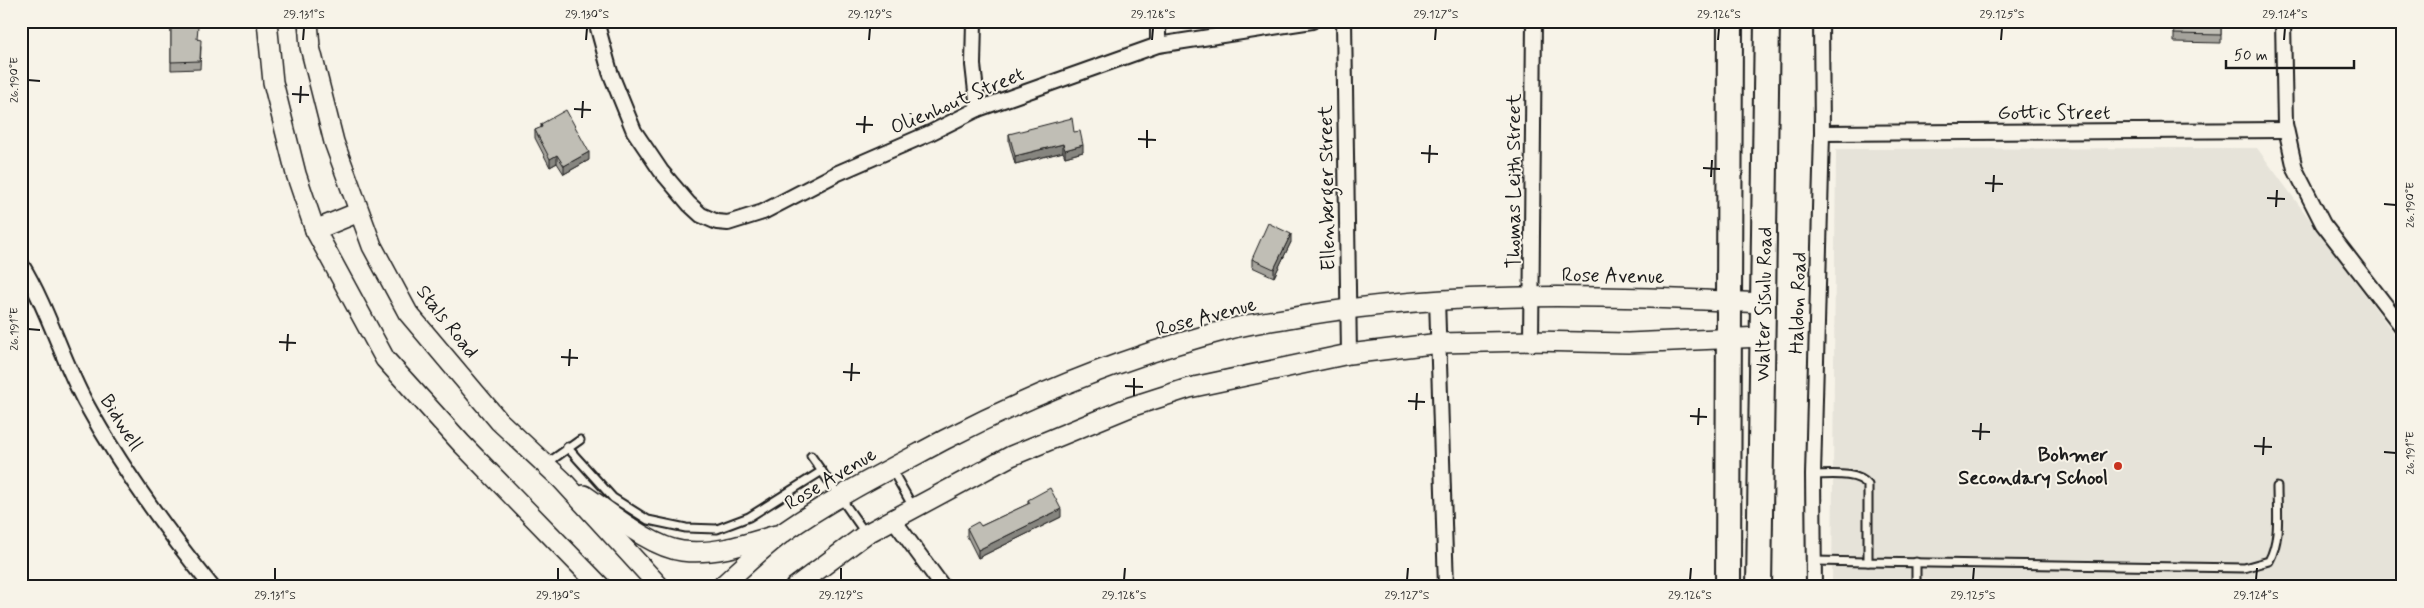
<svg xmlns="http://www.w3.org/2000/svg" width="2424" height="608" viewBox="0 0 2424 608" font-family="Mynerve,sans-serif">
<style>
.built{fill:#e6e3d9}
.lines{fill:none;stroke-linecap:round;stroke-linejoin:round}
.lane-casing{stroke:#1c1c1c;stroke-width:11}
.street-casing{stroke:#1c1c1c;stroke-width:18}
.secondary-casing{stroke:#1c1c1c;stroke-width:22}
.highway-casing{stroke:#1c1c1c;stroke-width:28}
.lane{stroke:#f7f3e8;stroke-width:7}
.street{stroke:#f7f3e8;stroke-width:14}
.secondary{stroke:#f7f3e8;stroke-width:19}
.highway{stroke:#f7f3e8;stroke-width:24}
.wall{fill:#a5a39c;stroke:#1c1c1c}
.shaded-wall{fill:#86857f;stroke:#1c1c1c}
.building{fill:#c0beb5;stroke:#1c1c1c}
.ticks{fill:none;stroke:#1c1c1c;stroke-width:2}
.poi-dot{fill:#c8321e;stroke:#f7f3e8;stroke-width:2}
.labels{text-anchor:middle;stroke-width:4;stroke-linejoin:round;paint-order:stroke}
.street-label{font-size:20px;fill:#1c1c1c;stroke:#f7f3e8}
.poi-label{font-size:20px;font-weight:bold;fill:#1c1c1c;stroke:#f7f3e8;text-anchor:end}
.neatline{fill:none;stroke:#1c1c1c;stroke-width:2}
.ticks-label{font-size:12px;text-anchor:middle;fill:#1c1c1c}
</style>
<rect width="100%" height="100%" fill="#f7f3e8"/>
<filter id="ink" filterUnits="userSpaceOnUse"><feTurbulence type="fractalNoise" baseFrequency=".02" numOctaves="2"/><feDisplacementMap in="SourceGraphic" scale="10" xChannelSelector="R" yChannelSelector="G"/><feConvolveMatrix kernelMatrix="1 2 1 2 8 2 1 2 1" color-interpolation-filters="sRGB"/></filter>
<g filter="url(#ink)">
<path class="built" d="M2257 148 2403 346V587H1832L1836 149Z"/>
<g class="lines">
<g class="lane-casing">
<g id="lane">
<path d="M567 447 613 498 648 520 686 528 717 529 749 517 822 471"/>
<path d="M811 456 866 534"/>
<path d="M546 464 580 440"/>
<path d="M891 468 913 507"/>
<path d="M1813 475C1829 475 1857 471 1868 485V562L2244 568 2269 561C2281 539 2277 512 2277 487"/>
<path d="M1814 561 1868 562"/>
<path d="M1916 562V587"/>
</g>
</g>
<g class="street-casing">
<g id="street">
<path d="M596 21 610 72 634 131 661 171 689 204 701 215 717 222 728 223 763 212 838 173 930 133 978 109 1158 45 1312 21"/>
<path d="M974 21 973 65 978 109"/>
<path d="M1344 21 1349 354"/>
<path d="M2283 21 2285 124 2295 169 2323 224 2403 328"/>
<path d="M1158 45V21"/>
<path d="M1822 133 2286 130"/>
<path d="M21 264C48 308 61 357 85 402 120 466 166 530 212 587"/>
<path d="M1437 299 1446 587"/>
<path d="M1531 341 1534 21"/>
<path d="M893 519 943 587"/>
<path d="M1814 587 1813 475 1822 133 1821 21"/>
</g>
</g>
<g class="secondary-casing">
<g id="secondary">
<path d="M267 21 273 82 296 174 315 230 385 359 461 443 601 587"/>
<path d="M308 21 310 47 334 142 372 246 408 313 499 421 562 480 660 587"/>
<path d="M315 230 359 212"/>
<path d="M584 495C611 513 650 547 682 551 714 555 746 544 776 535"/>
<path d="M721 587C741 569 762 548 784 532 834 497 890 469 944 440 1035 393 1130 355 1230 329 1253 323 1277 320 1301 316 1454 290 1609 295 1763 303"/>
<path d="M795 587 866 534 1011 456 1130 407 1189 388 1349 354 1440 343 1531 341 1628 343 1762 337"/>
</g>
</g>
<g class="highway-casing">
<g id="highway">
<path d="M1728 587 1730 21"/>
<path d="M1759 587 1767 21"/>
</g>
</g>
<use href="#lane" class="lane"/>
<use href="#street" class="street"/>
<use href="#secondary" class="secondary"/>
<use href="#highway" class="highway"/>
</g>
<g class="wall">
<path d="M2177 21H2226V27H2221V43L2174 42V34Z"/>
<path d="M171 25 197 39 201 47 200 69 171 70Z"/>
<path d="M541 124 589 160 564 174 557 163 550 167 535 138V130L541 128Z"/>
<path d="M1074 132 1083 152 1065 157 1063 152 1015 164 1009 142V134Z"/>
<path d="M1291 242 1274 277 1252 267V259Z"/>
<path d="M1028 500 1061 517 978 558 967 536V528L981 526 1028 504Z"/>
</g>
<g class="shaded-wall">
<path d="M1063 144V152L1015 164V156Z"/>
<path d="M1083 145V152L1065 157V150Z"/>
<path d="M589 152V160L564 174V166Z"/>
<path d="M557 155V163L550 167V159Z"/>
<path d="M1291 234V242L1274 277V269Z"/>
<path d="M1061 509V517L978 558V550Z"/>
</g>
<g class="building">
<path d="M2177 21H2221V35L2174 34Z"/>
<path d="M171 25 198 26 197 39 201 40 200 61 171 62Z"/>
<path d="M566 110 589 152 564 166 557 155 550 159 535 130 542 127 541 124Z"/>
<path d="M1072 118 1074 132 1080 131 1083 145 1065 150 1063 144 1015 156 1009 134Z"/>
<path d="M1268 223 1291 234 1274 269 1252 259Z"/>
<path d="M1050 488 1061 509 978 550 967 528 978 522 981 526 1030 503 1028 500Z"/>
</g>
</g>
<path class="ticks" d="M303 40 304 28M586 40 587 28M869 40 870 28M1152 40 1153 28M1435 40 1436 28M1718 40 1719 28M2001 40 2002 28M2284 40 2285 28M28 80 40 81M292 94 309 95M300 103 301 86M574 109 591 110M582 118 583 101M856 124 873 125M864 133 865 116M1138 139 1156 140M1147 148V130M1421 153 1438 154M1429 163 1430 145M1703 168 1720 169M1711 177 1712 160M1985 183 2003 184M1993 192 1994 175M2267 198 2285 199M2384 204 2396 205M2276 207 2277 190M28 329 40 330M279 342 296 343M287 351 288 334M561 357 578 358M569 366 570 349M843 372 860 373M851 381 852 363M1125 386 1143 387M1134 396V378M1408 401 1425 402M1416 410 1417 393M1690 416 1707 417M1698 425 1699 408M1972 431 1990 432M1980 440 1981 423M2254 446 2272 447M2384 452 2396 453M2263 455 2264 437M275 580V568M558 580V568M841 580V568M1124 580 1125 568M1407 580 1408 568M1690 580 1691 568M1973 580 1974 568M2256 580 2257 568"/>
<circle class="poi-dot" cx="2118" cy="466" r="5"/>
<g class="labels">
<g class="street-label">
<text transform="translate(957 100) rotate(-23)" y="7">Olienhout Street</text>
<text x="2054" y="119">Gottic Street</text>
<text transform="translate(1513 181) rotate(-90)" y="7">Thomas Leith Street</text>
<text transform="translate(1326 188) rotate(-91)" y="7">Ellenberger Street</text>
<text transform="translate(1613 275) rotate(1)" y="7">Rose Avenue</text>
<text transform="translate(1797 303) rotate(-88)" y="7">Haldon Road</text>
<text transform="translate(1763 304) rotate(-89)" y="7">Walter Sisulu Road</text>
<text transform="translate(1206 316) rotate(-15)" y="7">Rose Avenue</text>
<text transform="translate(448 321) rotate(52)" y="7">Stals Road</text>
<text transform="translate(122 422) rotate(58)" y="7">Bidwell</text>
<text transform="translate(830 478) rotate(-31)" y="7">Rose Avenue</text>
</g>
<g class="poi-label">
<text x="2108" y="461">Bohmer<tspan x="2108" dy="23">Secondary School</tspan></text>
</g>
</g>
<rect width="2424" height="608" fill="none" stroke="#f7f3e8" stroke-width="55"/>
<path d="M2226 60v8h128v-8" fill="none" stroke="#1c1c1c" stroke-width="2.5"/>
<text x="2234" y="60" font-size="15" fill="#1c1c1c" stroke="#f7f3e8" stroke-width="4" paint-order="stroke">50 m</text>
<rect x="28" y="28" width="2368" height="552" class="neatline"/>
<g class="ticks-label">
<text x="304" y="18">29.131°S</text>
<text x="587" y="18">29.130°S</text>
<text x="870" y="18">29.129°S</text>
<text x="1153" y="18">29.128°S</text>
<text x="1436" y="18">29.127°S</text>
<text x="1719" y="18">29.126°S</text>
<text x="2002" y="18">29.125°S</text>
<text x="2285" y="18">29.124°S</text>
<text transform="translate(14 80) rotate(-90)" y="4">26.190°E</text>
<text transform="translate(2410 205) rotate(-90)" y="4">26.190°E</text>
<text transform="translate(14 329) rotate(-90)" y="4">26.191°E</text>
<text transform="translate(2410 453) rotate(-90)" y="4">26.191°E</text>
<text x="275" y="599">29.131°S</text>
<text x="558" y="599">29.130°S</text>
<text x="841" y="599">29.129°S</text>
<text x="1124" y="599">29.128°S</text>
<text x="1407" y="599">29.127°S</text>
<text x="1690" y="599">29.126°S</text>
<text x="1973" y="599">29.125°S</text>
<text x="2256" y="599">29.124°S</text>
</g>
</svg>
